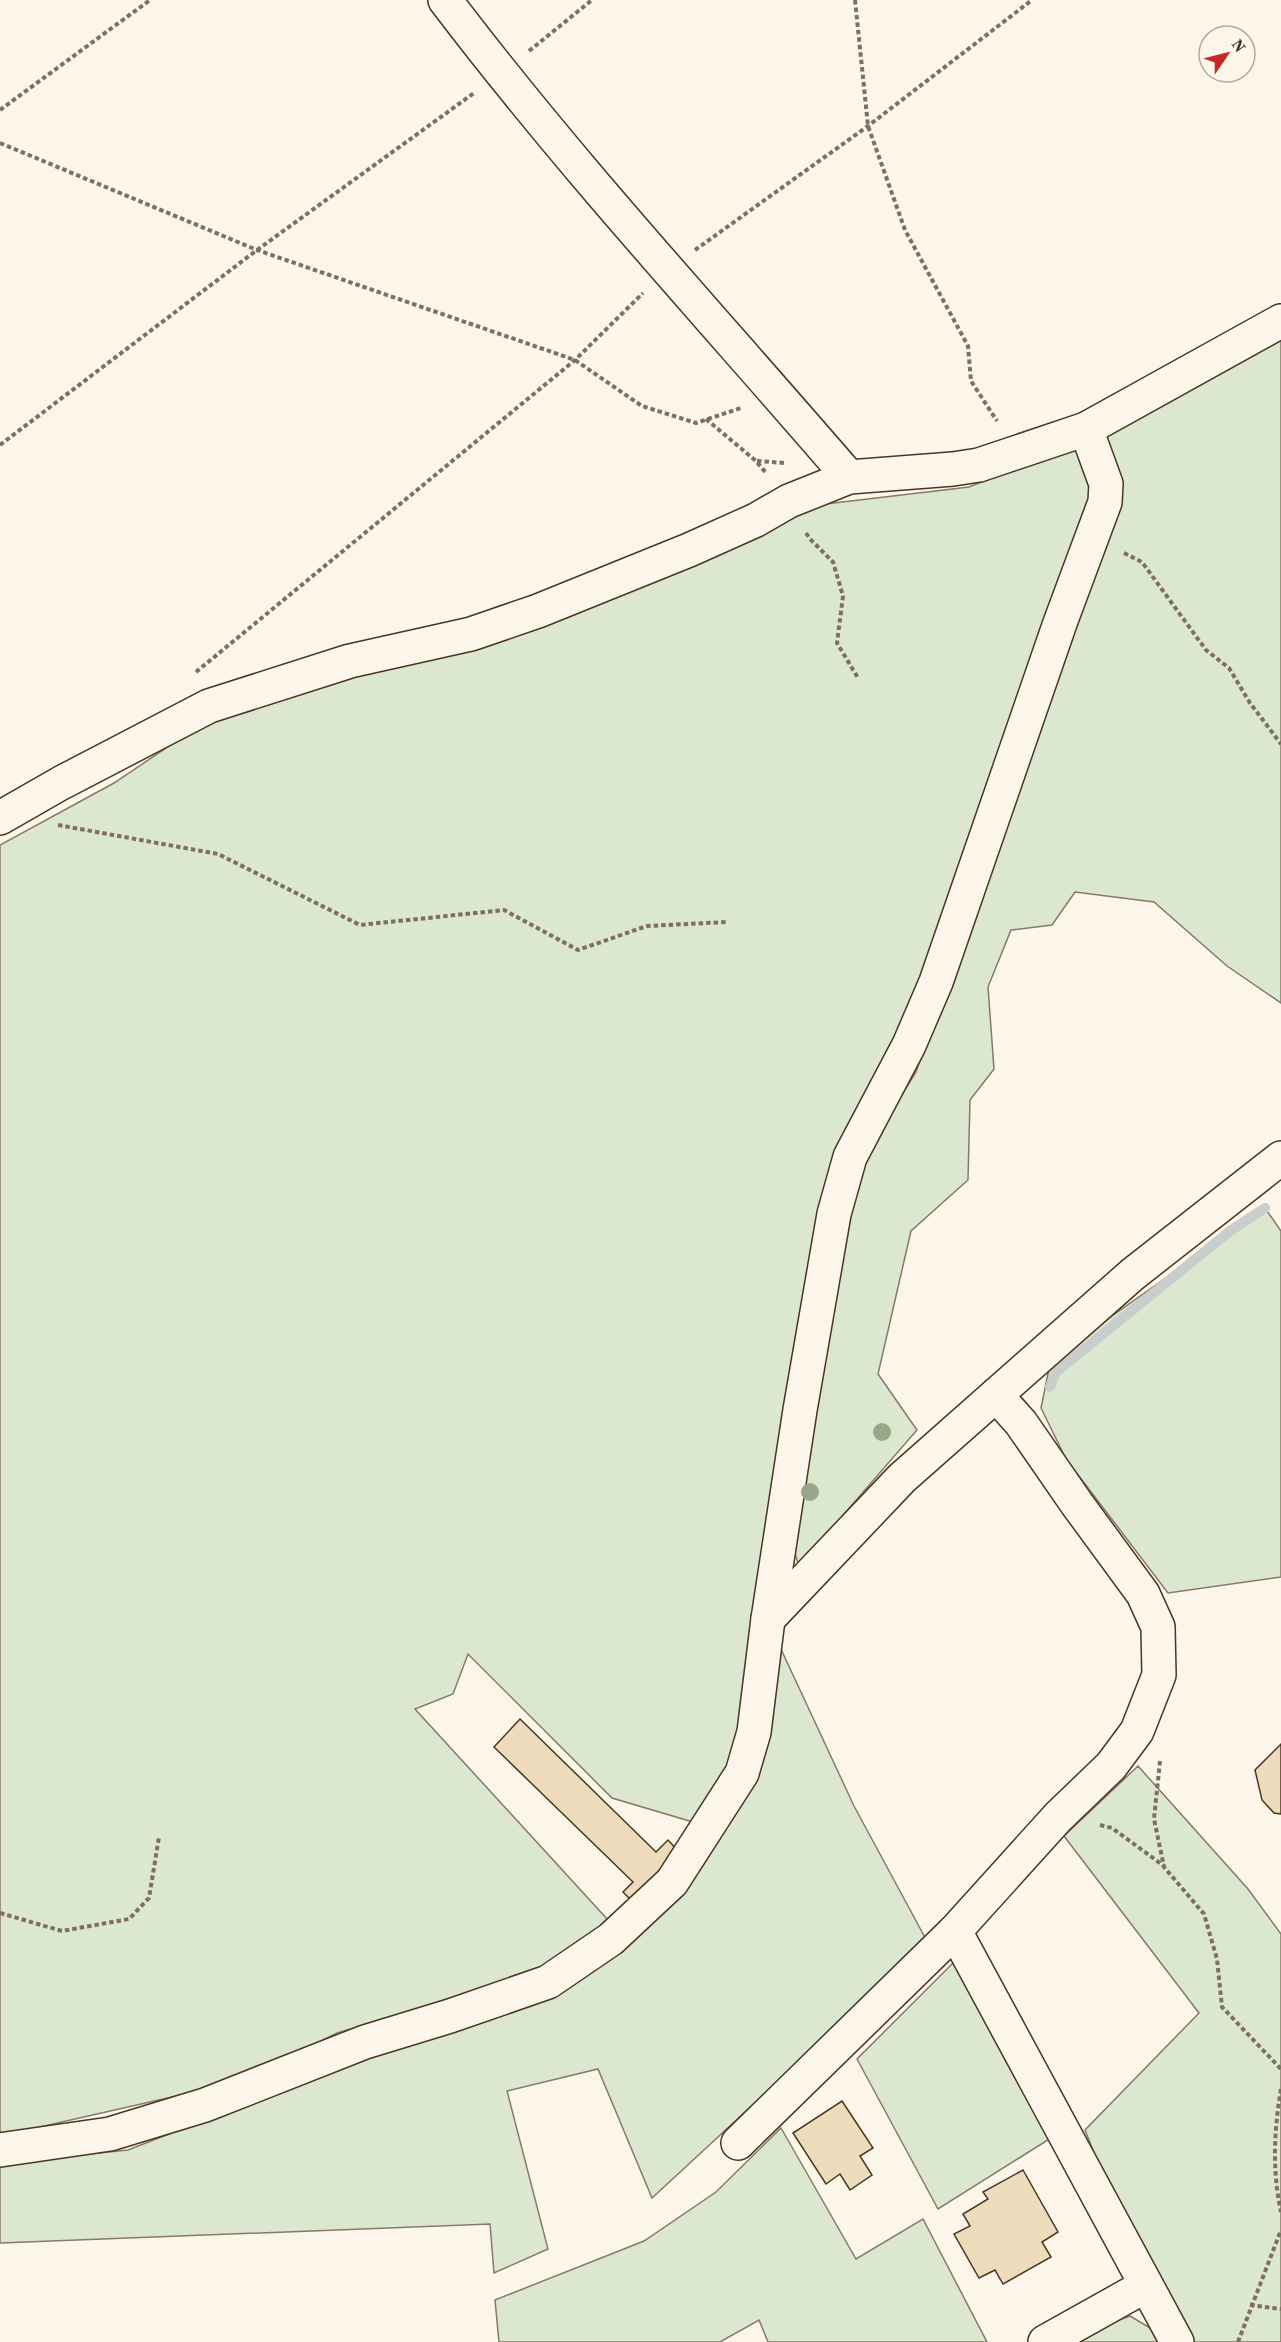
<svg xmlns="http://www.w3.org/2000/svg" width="1281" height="2342" viewBox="0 0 1281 2342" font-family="'Source Serif 4',serif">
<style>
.green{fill:#dce7d0;stroke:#887966;stroke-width:1.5}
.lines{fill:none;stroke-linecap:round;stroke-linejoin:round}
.stream{stroke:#c9cecd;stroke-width:10}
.building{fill:#ecdcbc;stroke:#4a3520;stroke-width:1.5}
.minor-casing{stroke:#4a3520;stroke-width:36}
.path{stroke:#7f6f5c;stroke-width:4;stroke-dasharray:4.5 3;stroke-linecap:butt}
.minor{stroke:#fbf6e9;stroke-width:33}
.tree{fill:#96a887}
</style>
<rect width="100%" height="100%" fill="#fbf6e9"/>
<g class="green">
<path d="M1281 338V1003L1227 966 1154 902 1075 892 1052 925 1011 930 988 987 994 1069 970 1100 968 1180 911 1231 878 1374 917 1430 799 1566 791 1541 861 1161 916 1072 979 898 1105 533 1100 433Z"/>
<path d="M1075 445 1097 489 992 797 807 1288 746 1661 742 1749 693 1822 612 1798 468 1654 453 1694 415 1709 608 1920 551 1970 337 2033 238 2082 0 2136V845L114 783 187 734 296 683 817 505 969 487Z"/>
<path d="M1265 1208 1281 1231V1577L1168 1593 1066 1459 1041 1408 1051 1359Z"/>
<path d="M780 1647 854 1806 928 1943 652 2198 598 2069 507 2091 548 2249 494 2273 490 2224 0 2243V2163L128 2150 395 2046 559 1993 678 1899 753 1784Z"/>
<path d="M1138 1766 1248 1889 1281 1934V2342H1191L1102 2173 1085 2130 1199 2013 1064 1836Z"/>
<path d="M955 1961 1051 2138 938 2209 857 2059Z"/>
<path d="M781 2128 856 2259 923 2219 987 2342H768L759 2320 720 2342H499L495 2300 644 2241 716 2192Z"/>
<path d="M1130 2316 1162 2335 1166 2342H1069L1096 2328Z"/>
</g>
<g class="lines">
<path class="stream" d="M1050 1387 1056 1372 1230 1231 1265 1208"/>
</g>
<g class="building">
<path d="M520 1719 656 1852 668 1840 682 1855 635 1904 623 1892 633 1882 494 1747Z"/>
<path d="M1281 1744V1814L1274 1813 1262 1800 1255 1770Z"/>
<path d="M842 2101 873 2148 860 2156 872 2175 850 2190 840 2174 826 2184 793 2133Z"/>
<path d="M1023 2170 1058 2232 1042 2242 1051 2257 1003 2284 995 2270 979 2278 954 2234 970 2226 963 2214 988 2199 983 2192Z"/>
</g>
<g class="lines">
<g class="minor-casing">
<g id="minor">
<path d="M445 0C571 166 713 319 849 477"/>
<path d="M0 818 61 783 209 706 350 661 471 634 538 611 689 550 756 520 789 501 849 477 953 469 979 465 1086 429 1281 321"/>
<path d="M768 1619 902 1478 1133 1274 1281 1158"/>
<path d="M955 1931 1177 2342"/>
<path d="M738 2143 955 1931 1058 1817 1111 1766 1137 1731 1159 1675 1158 1627 1143 1594 1077 1504 1021 1423 996 1395"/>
<path d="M0 2150 110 2134 205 2105 365 2042 450 2016 548 1982 611 1939 672 1882 742 1773 754 1732 768 1619 800 1410 834 1214 850 1157 909 1045 936 982 1060 623 1105 502 1106 484 1086 429"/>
<path d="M1045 2342 1145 2286"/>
</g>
</g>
<g class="path">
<path d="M855 0 868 126 905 230 968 346 971 381 997 421"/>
<path d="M529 51 592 0"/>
<path d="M0 110 150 0"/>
<path d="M0 143 257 250 575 360 642 406 696 423 741 408"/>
<path d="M695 250 868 126 1032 0"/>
<path d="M706 419 756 461 767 474"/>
<path d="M0 445 257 250 474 93"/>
<path d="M757 461 785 463"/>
<path d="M806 533 810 539 833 562 843 596 837 643 858 678"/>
<path d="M1124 553 1142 562 1206 650 1229 668 1250 703 1281 744"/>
<path d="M196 672 575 360 643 293"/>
<path d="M58 825 218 854 360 925 504 910 578 950 647 926 726 922"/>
<path d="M1160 1761 1154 1819 1164 1867 1204 1914 1217 1959 1222 2007 1281 2069"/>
<path d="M1100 1825 1112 1828 1164 1866"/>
<path d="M0 1913 62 1931 129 1919 149 1898 159 1837"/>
<path d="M1281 2089C1274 2130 1272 2171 1281 2212"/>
<path d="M1250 2305 1281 2309"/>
<path d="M1238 2342 1281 2230"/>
</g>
<use href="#minor" class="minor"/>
</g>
<g class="tree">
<circle cx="882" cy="1432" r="9"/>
<circle cx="810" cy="1492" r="9"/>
</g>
<g transform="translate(1227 54) rotate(55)"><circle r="28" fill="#fbf6e9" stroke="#b4a999" stroke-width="1.5"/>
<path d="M0-4.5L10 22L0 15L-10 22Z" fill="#c62828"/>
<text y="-9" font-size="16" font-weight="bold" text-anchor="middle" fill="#4a3520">N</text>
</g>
</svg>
